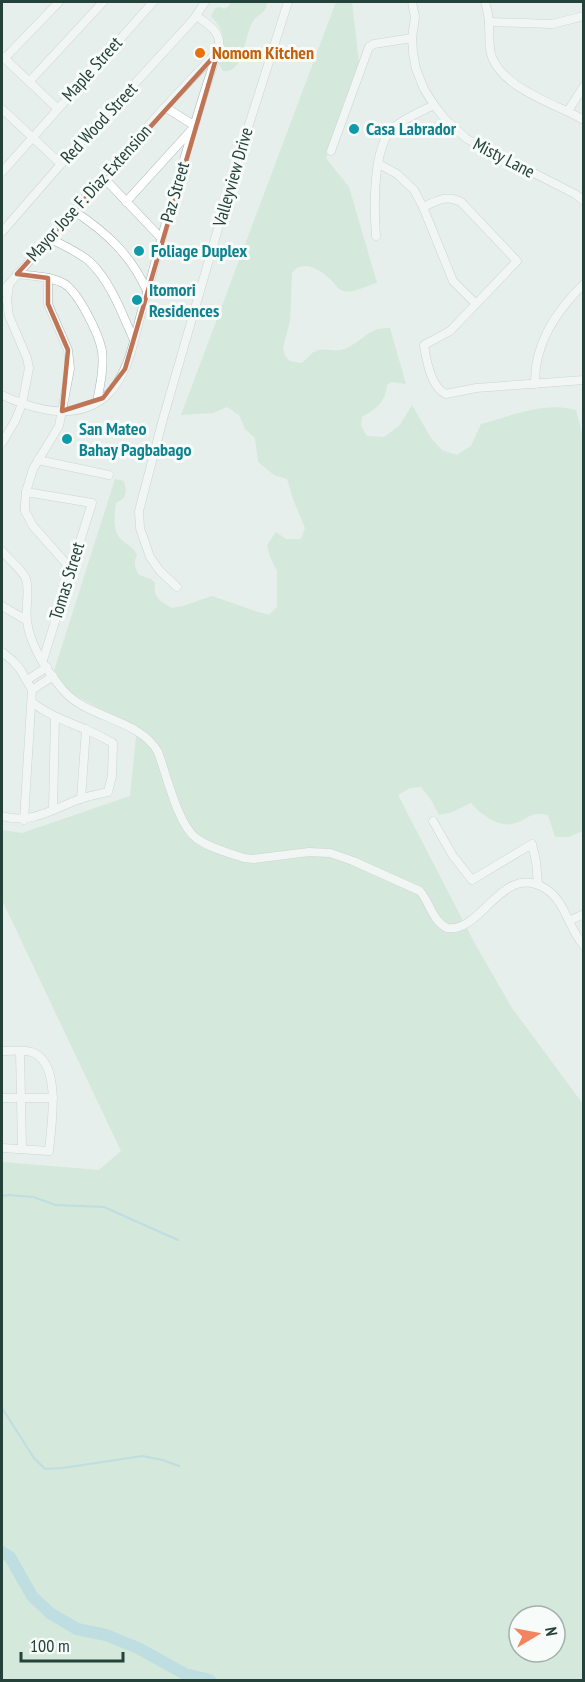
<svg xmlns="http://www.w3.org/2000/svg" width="585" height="1682" viewBox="0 0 585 1682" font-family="'PT Sans Narrow',sans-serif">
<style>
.green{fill:#bfe0c8;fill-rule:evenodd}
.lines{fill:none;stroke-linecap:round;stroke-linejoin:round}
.stream{stroke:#8ec9d4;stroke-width:2}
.river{stroke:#8ec9d4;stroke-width:12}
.minor-casing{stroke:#a8b8b2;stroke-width:9}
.minor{stroke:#fff;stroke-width:8}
.marked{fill:none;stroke:#c07456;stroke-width:4.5;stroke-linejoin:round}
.food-dot{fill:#e8710a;stroke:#f7fbf9;stroke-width:2}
.culture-dot{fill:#0f9aa8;stroke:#f7fbf9;stroke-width:2}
.labels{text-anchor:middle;stroke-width:6;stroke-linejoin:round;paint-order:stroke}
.food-label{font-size:18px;font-weight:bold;fill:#c56008;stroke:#f7fbf9;text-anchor:start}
.street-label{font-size:18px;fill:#24423a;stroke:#f7fbf9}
.culture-label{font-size:18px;font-weight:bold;fill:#0d838f;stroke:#f7fbf9;text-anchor:start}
</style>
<rect width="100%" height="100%" fill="#e6efeb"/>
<g class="green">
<path d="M231 2H267C267 14 257 13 252 23 244 37 244 74 223 71L219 65C224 41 228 35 211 16L215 8 220 7 224 9 228 7Z"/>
<path d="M336 2H352L359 63 326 158 349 187 377 283C369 285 351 294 344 291 339 290 336 286 333 282 322 270 303 258 292 273L290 321 283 347 285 356 290 361 301 363C307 360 310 353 316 351 325 347 334 353 344 349 363 342 367 327 390 328L406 384 391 382 387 385C385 403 377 408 362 417L361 426 367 436 384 437 399 426 412 405 431 438 442 450 457 455 471 446 481 424C511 416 545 401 576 410L583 438V831L568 837H555L548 815C528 811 529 820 512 824 498 827 479 813 471 803L452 812 439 815 431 800 421 787 410 788 398 795 474 942 512 1008 583 1104V1680H2V1162L99 1170 121 1151 2 900V830L22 833 130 796 136 737 140 730 69 692 54 671 115 479 124 481 126 491 124 498 116 503C114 515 112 533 123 541 129 546 134 548 137 555 133 563 135 568 139 575L151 579 155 583C153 598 160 600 171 608L183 606 212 596 258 612 269 615 277 607V571L270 557 267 545 276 532 286 539H301L305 528 293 499 287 479 274 475 258 462 255 438 245 429 239 415 227 407 213 413 181 415ZM519 1616H555V1652H519Z"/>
</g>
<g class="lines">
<g class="stream">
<path d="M2 1196 9 1195 33 1197 56 1205 104 1207 178 1240"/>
<path d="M2 1408 34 1458 45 1469 63 1468 142 1456 163 1460 179 1466"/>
</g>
<path class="river" d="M2 1552 10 1557 32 1596 50 1613 77 1629 106 1635 138 1648 185 1674 210 1680"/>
<g class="minor-casing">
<g id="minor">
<path d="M412 2 415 17 412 38 413 53 416 69 424 89 434 105 445 119 467 139 575 194 584 201"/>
<path d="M485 2C487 9 489 17 489 25 490 35 488 47 492 57 504 89 556 104 584 120"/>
<path d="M489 22 552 24 584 16"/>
<path d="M3 57 57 108"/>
<path d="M4 59 59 2"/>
<path d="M29 82 103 2"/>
<path d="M2 109 61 164"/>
<path d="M568 111 584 86"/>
<path d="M331 151 369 47 374 44 412 38"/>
<path d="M379 164 397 174 414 190 423 207 453 281 476 304 450 331 424 345C426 359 431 388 446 394L476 388 584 380"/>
<path d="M2 172 153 2"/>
<path d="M103 177 162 239"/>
<path d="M126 202 195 126 165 107"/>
<path d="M423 207C436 201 447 194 461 202L517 261 476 304"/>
<path d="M74 211C106 232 131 255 147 291"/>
<path d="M2 232 61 164 194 19 205 2"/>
<path d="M376 236C374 209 372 148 393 128 404 118 420 112 434 105"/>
<path d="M49 238C62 245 79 252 90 262 111 282 122 314 134 340"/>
<path d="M17 274C32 276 49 276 63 283 78 291 99 334 102 351 104 368 100 386 97 402"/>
<path d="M48 278V304L68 350 70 369 59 426 33 469 26 492 25 504V511L33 526 71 569"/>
<path d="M2 292 165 107 214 55"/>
<path d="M535 384C534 344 556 311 584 284"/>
<path d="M2 395C32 409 75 422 105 397 129 376 134 339 142 310 149 287 155 263 161 240 179 175 198 111 219 47 221 31 208 25 197 16"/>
<path d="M2 443 15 421 22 404 29 368 27 358 9 316 7 300 9 285"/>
<path d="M38 460 109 475"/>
<path d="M26 492 92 503 43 660"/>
<path d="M2 551C9 560 22 569 26 579 30 592 25 608 27 621 30 645 47 671 63 690 86 718 140 719 158 752 166 773 178 825 196 838 209 848 229 853 244 858L253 859 309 852 330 853 353 861 420 891C430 903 432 920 447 928 483 933 502 861 546 889 566 902 568 928 584 946"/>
<path d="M177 587 160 571 150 557 140 528 139 511 163 419 239 156 288 2"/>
<path d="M2 606 26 620"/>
<path d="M2 652 13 661 20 669 32 690 24 820"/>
<path d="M27 680 47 667"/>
<path d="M32 690 53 676"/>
<path d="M81 799 86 729"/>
<path d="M53 810 55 718"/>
<path d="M2 816C30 825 53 809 80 799 89 796 99 794 108 792L112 776 113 743C104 738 96 734 87 730 67 721 49 716 32 702"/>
<path d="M433 821 453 856 472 880 532 844 536 861 538 884"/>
<path d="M569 921 584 914"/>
<path d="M2 1051C12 1051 25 1049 34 1053 62 1066 51 1127 49 1151L2 1148"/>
<path d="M20 1051 22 1149"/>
<path d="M2 1098H53"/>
</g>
</g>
<use href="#minor" class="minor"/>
</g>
<path d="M0 0H585V1682H0ZM218 52 125 369 103 398 62 411 68 350 48 304V278L17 274Z" fill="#e6efeb" fill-opacity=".55" fill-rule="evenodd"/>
<path class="marked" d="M218 52 125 369 103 398 62 411 68 350 48 304V278L17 274Z"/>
<circle class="food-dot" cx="200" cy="53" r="6"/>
<g class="culture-dot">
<circle cx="354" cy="129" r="6"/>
<circle cx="139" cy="251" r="6"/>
<circle cx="137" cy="300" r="6"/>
<circle cx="67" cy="439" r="6"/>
</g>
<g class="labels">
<g class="food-label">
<text x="212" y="59">Nomom Kitchen</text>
</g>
<g class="street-label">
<text transform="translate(92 69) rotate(-48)" y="6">Maple Street</text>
<text transform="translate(99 123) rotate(-47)" y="6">Red Wood Street</text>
<text transform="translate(504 158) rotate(27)" y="6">Misty Lane</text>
<text transform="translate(233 177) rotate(-74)" y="6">Valleyview Drive</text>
<text transform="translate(175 192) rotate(-74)" y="6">Paz Street</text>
<text transform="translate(89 193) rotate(-48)" y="6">Mayor Jose F. Diaz Extension</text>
<text transform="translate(67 581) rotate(-73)" y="6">Tomas Street</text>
</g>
<g class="culture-label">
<text x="366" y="135">Casa Labrador</text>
<text x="151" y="257">Foliage Duplex</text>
<text x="149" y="296">Itomori<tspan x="149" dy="21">Residences</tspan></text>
<text x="79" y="435">San Mateo<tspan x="79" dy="21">Bahay Pagbabago</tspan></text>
</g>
</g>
<rect width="585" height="1682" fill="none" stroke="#24423a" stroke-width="6"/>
<g transform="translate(537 1634) rotate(80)"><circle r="28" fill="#f7fbf9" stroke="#a3b1ad" stroke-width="1.5"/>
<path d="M0-4.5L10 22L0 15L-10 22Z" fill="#f4845f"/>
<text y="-9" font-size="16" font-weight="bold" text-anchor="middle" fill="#24423a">N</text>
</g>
<path d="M21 1652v9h102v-9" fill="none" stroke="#24423a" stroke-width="3"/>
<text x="30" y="1652" font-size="18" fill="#24423a" stroke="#f7fbf9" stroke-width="4.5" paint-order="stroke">100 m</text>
</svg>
